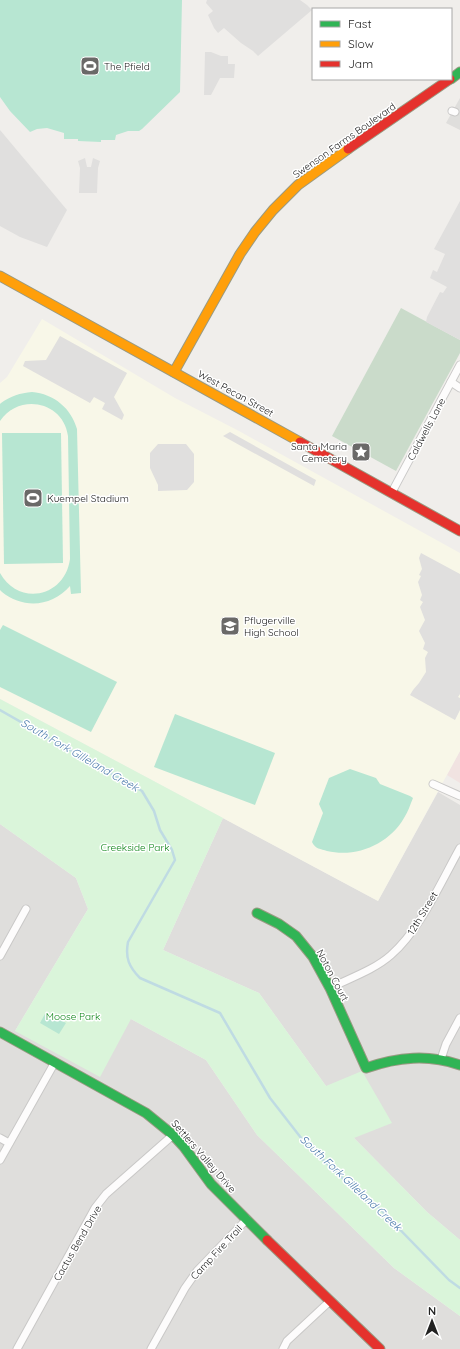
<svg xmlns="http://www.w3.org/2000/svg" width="460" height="1349" viewBox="0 0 460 1349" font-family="Quicksand,sans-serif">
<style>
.residential{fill:#dfdedc}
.commercial{fill:#f1e3e1}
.education{fill:#f8f7e8}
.cemetery{fill:#cadbca}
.park{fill:#daf5da}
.pitch{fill:#b7e6d2}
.parking{fill:#e0dfde}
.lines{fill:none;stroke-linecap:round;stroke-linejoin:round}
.stream{stroke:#bfdbe3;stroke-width:2.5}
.street-casing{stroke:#c9c8c7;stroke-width:9}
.fast-casing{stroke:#999a82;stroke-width:11}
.slow-casing{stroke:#999a82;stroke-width:11}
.jam-casing{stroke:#999a82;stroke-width:11}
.street{stroke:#fdfcfc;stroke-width:7}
.fast{stroke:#30b455;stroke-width:9}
.slow{stroke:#ff9f0a;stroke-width:9}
.jam{stroke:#e5322d;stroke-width:9}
.labels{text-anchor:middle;stroke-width:3;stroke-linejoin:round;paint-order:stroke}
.poi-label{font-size:10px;fill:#222;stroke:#fff;text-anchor:start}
.street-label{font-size:10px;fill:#222;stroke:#fff}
.park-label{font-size:10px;fill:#0c8416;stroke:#fff}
.water-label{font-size:11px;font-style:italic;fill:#4a7aab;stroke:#fff}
</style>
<rect width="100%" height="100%" fill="#f0eeeb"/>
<g class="residential">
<path d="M460 98V130L446 123Z"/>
<path d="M438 792 460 805V1240L427 1212 354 1138 326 1086 259 993 163 950 223 818 378 901Z"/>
<path d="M0 824 76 878 88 909 15 1031 131 1019 206 1060 257 1135 394 1268 460 1316V1349H0Z"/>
</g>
<path class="commercial" d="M460 751V783L447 775Z"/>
<path class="education" d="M42 319 175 398 239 431 460 553V751L378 901 0 699V383L7 377Z"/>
<path class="cemetery" d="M401 308 460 340V353L396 471 332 436Z"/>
<path class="park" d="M0 699 223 818 163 950 259 993 326 1086 362 1071 392 1123 354 1138 427 1212 460 1240V1316L394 1268 257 1135 206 1060 131 1019 100 1077 15 1031 88 909 76 878 0 824Z"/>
<g class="pitch">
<path d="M0 0H182L180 92 142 129 139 131H128L116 135 115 140H101V142L78 141V139H64V133L47 128 37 129 30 132 10 111 0 97Z"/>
<path d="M32 392C54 394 71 408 77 429L81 593 71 594 70 586C52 607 23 609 2 592L0 590V573C19 607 65 597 70 559L68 436C63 401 19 393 0 421V404L1 403C11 396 20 393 32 392Z"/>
<path d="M2 433H61L63 563 4 564Z"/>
<path d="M3 625 117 682 91 732 0 687V630Z"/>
<path d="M175 714 275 753 255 805 154 767Z"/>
<path d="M350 769 376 778 380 784 410 796 413 798C410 805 408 812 404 818 389 844 357 858 327 851 321 849 315 849 312 842L323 813 319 804 329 778Z"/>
<path d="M46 1012 66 1023 59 1034 40 1023Z"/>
</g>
<g class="parking">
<path d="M207 0H300L307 5 312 10 258 56 253 51 241 43 224 28 218 33 214 28 208 15 213 11 206 3Z"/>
<path d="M205 52H211L221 56H228V64H235L234 78H220L211 95H204Z"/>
<path d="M0 130 67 210 47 247 20 237 0 226Z"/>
<path d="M85 158 87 167H91L93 158 100 161 98 168 97 193H79L80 168 78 161Z"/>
<path d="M460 201V340L426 322 427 317 440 292 443 293 447 287 430 278 433 270 437 272 445 254 434 249Z"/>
<path d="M60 336 127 373 114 397 124 415 122 420 102 409 105 403 94 397 90 403 23 366 25 361 46 360Z"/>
<path d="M230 432 316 480 314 486 223 436Z"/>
<path d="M158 444H186L194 454V482L187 490 158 491V485L150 468V453Z"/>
<path d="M421 553 460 574V694L458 697 460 698V710L455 720 410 695 413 690 419 683 426 672 425 658 428 652 423 649 425 643 419 631 425 620 420 607 423 602 420 600 422 595 418 582 421 576 419 575 422 569 419 558Z"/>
</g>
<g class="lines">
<path class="stream" d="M0 710 142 791 154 811 160 830 172 850 175 860 128 942C125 958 129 967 140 978L220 1013 270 1098 305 1143 366 1200 378 1207 449 1280 460 1288"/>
<g class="street-casing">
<g id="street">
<path d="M452 111 455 112"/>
<path d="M451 382 460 388"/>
<path d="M392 492 460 365"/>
<path d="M433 784 460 796"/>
<path d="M0 956 26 909"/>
<path d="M330 988C350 978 374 970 391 955 420 930 441 882 460 848"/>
<path d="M441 1059 446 1044 460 1018"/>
<path d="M0 1138 9 1143"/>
<path d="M0 1160 55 1062"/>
<path d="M17 1349 95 1208 106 1194 173 1135"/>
<path d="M151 1349 185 1288 197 1271 247 1219"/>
<path d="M283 1349 287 1341 330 1301"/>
</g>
</g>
<g class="fast-casing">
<g id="fast">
<path d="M451 79 460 72"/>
<path d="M257 913 279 924 296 936 313 957 330 988 366 1068C398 1057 428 1054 460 1065"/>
<path d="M0 1032 146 1113 173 1135 184 1147 211 1184 267 1240"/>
</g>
</g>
<g class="slow-casing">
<g id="slow">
<path d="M0 276 300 442"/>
<path d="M174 372 240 254 255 232 273 210 298 185 348 149"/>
</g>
</g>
<g class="jam-casing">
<g id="jam">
<path d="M348 149 450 79"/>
<path d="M300 442 460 531"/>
<path d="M267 1240 380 1349"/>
</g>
</g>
<use href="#street" class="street"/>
<use href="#fast" class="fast"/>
<use href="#slow" class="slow"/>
<use href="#jam" class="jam"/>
</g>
<defs>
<g id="stadium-square" transform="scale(1)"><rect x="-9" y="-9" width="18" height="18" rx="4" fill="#6a6968" stroke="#fff"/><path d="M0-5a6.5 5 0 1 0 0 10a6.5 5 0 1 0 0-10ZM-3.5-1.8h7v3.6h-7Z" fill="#fff"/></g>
<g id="sight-square" transform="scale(1)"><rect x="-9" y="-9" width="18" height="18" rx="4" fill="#6a6968" stroke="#fff"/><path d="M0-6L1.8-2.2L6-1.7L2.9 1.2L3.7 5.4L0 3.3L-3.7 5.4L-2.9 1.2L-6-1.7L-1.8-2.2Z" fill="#fff"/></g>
<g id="school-square" transform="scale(1)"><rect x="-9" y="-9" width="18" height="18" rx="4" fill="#6a6968" stroke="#fff"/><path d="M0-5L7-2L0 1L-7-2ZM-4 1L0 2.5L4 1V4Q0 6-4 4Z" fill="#fff"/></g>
</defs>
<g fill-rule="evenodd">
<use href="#stadium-square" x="90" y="66"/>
<use href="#sight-square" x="361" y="452"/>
<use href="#stadium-square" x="33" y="498"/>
<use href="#school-square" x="230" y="626"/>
</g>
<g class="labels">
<g class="poi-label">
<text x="104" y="70">The Pfield</text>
<text x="347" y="450" text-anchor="end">Santa Maria<tspan x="347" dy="12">Cemetery</tspan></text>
<text x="47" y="502">Kuempel Stadium</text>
<text x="244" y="624">Pflugerville<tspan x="244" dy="12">High School</tspan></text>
</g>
<g class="street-label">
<text transform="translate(344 140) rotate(-35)" y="4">Swenson Farms Boulevard</text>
<text transform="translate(236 393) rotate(29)" y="4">West Pecan Street</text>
<text transform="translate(426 429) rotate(-62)" y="4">Caldwells Lane</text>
<text transform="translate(422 913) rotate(-59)" y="4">12th Street</text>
<text transform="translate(333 975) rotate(62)" y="4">Noton Court</text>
<text transform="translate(204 1156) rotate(49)" y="4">Settlers Valley Drive</text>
<text transform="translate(77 1243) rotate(-60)" y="4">Cactus Bend Drive</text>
<text transform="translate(216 1252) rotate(-47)" y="4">Camp Fire Trail</text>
</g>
<g class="park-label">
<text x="135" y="851">Creekside Park</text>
<text x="73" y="1020">Moose Park</text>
</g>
<g class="water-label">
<text transform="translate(80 755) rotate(30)" y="4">South Fork Gilleland Creek</text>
<text transform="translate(351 1183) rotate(43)" y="4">South Fork Gilleland Creek</text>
</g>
</g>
<rect x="312" y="8" width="140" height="72" fill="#ffffff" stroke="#a7a7a7"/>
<rect x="320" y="21" width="20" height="6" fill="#30b455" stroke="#a7a7a7"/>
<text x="348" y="28" font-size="12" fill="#222222">Fast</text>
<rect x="320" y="41" width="20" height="6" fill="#ff9f0a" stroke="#a7a7a7"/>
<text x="348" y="48" font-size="12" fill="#222222">Slow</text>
<rect x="320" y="61" width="20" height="6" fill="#e5322d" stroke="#a7a7a7"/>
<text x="348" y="68" font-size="12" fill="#222222">Jam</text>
<g transform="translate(432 1321)" stroke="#ffffff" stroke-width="3" paint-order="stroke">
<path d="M0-3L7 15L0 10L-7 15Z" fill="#222222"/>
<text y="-6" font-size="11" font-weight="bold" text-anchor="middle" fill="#222222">N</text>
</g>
</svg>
